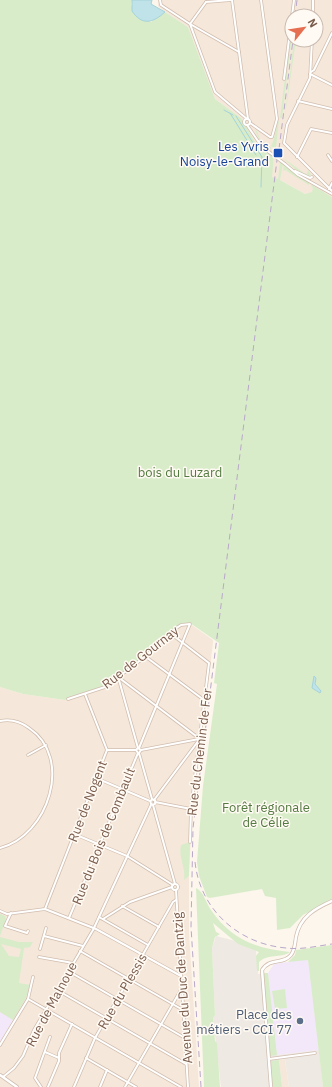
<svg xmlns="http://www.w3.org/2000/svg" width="332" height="1087" viewBox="0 0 332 1087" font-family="'IBM Plex Sans',sans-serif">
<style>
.residential{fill:#f5e8da;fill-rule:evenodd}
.industrial{fill:#efe9e4}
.education{fill:#f3e8fa}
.green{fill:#d8ecc9;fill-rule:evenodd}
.water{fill:#bfe3e8;stroke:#a5d3da}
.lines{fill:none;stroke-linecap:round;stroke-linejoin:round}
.stream{stroke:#a5d3da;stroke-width:1}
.minor-casing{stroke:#d1beb0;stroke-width:3.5}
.tertiary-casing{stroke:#d1beb0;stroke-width:4}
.minor{stroke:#fff;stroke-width:2}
.tertiary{stroke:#fff;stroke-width:2.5}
.rail{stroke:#b9a8c9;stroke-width:1;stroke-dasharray:6 4;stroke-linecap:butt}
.minor-bridge-casing{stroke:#d1beb0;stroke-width:3.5;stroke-linecap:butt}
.minor-bridge{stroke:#fff;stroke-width:2}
.transit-dot{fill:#1a4fb4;stroke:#fffaf3;stroke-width:1.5}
.service-dot{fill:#5c6f8a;stroke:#fffaf3;stroke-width:1.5}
.labels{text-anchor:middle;stroke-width:3;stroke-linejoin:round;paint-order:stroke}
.transit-label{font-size:13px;fill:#164399;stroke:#fffaf3;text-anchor:end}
.park-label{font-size:13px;fill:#537a41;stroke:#fffaf3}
.street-label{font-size:13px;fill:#7a5c4d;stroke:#fffaf3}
.service-label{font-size:13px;fill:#4e5e75;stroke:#fffaf3;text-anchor:end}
</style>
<rect width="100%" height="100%" fill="#fdf6ec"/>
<g class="residential">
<path d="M158 0H332V197L324 192 305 194 280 180 271 177 274 157 264 152 257 145 241 118 215 99 188 27 165 12 158 6ZM292 16H316V40H292Z"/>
<path d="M189 623 213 640V643L193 804 189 871V933L199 1087H0V687L23 694 65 700 81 693 90 692 152 649 171 630 180 625Z"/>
<path d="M285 1059 289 1087H282L279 1060Z"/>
</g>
<path class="industrial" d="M216 936 236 941 256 950 258 974 268 973 277 1055 319 1050 323 1087H289L285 1059 279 1060 282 1087H221L213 1018 215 1015 212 948Z"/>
<g class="education">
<path d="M308 959 319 1050 277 1055 268 973 274 964Z"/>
<path d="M0 1012 13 1020 0 1042Z"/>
</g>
<g class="green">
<path d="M0 0H132L131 5 151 22 165 12 188 27 215 99 241 118 257 145 264 152 274 156 272 177 278 179 280 162 283 164 280 180 305 194 312 192 313 188 311 186 312 185 332 197V899L303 915 290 928 277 930 276 898 265 896 262 889 210 898 207 897 199 876 197 862 203 786 217 684 214 683 219 643 190 623 180 625 171 630 140 660 104 686 90 692 81 693 65 700 23 694 0 687Z"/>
<path d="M292 19V35L282 118H280Z"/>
<path d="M294 40H296L284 123Z"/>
<path d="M279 120 276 147 275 148 271 146C275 140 275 128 279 120Z"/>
<path d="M255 130 257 131 260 139 271 147 270 150 260 141Z"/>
<path d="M282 157 304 173 307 174 308 170 311 175 309 176 296 170Z"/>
<path d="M284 165 309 182V185L285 170 283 171Z"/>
<path d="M190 842 189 876 184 880C186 867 178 857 181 845Z"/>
<path d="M196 888C204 892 206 903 211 910 231 939 256 949 290 952 280 959 269 953 259 962V971H257L256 956 259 952 238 944 213 923 216 932 220 934 215 937 212 948 215 1015 213 1018 215 1041 217 1043 220 1087H204Z"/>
<path d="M0 914 5 916 6 919 0 936Z"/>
<path d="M0 937 19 942H33L30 947 24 948 19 983 30 985 26 998 13 1020 0 1012ZM1 944 21 949 19 957 9 956Z"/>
<path d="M332 945V1087H323L308 960 288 962 295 955 296 950Z"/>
<path d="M263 973H268L277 1055 270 1056 269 1054Z"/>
<path d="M285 989 287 1008 275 1009 272 991Z"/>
<path d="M279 1060 282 1087H272L270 1062V1061Z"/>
</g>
<g class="water">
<path d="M132 0H152L151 4 165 12C153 23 142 26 132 11Z"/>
<path d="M314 676 316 678 315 684 321 691 320 693 312 688Z"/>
</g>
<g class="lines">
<g class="stream">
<path d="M224 110 233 115"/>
<path d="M230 113 256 155"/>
<path d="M236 116 262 157 261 187"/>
</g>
<g class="minor-casing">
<g id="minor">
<path d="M160 0 161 5 190 24 215 92 247 119"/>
<path d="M232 0 248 119"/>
<path d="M206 2 190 24 239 52"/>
<path d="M206 2 231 0"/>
<path d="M313 16V0"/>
<path d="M312 40 310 78 287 125 284 143 332 191"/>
<path d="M311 72 314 70 332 33"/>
<path d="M310 74 332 85"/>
<path d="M284 79 294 0"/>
<path d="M298 101 332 109"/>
<circle cx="247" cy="122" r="3"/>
<path d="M250 123 270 137H272L277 119 261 0"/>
<path d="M247 125 258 141 269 152"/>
<path d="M328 155 332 161"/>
<path d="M297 157 311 129 332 133"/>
<path d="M285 164 298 175 332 194"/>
<path d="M295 171 310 178 312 177"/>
<path d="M329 189 332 183"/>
<path d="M170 633 209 663 191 809 190 842"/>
<path d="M146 657 204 700"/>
<path d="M118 677 200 739"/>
<path d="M119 680 138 748"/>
<path d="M68 699 105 687 146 656 175 629 181 625 190 624 139 748"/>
<path d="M0 721C10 719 21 722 29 728 74 758 48 836 0 848"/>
<path d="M107 750H136"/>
<path d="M141 750 199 739"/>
<path d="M28 755 46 745"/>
<path d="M96 778 150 801"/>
<circle cx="153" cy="802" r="2.5"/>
<path d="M154 800 199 740"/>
<path d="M155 802 191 809"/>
<path d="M153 805 175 884"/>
<path d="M74 834 127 856 173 885"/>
<circle cx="175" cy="887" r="3"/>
<path d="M176 890 188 1087"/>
<path d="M122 906 159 927"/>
<path d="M45 909 107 750 85 694"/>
<path d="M0 911 7 914 45 909 96 929 181 976"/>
<path d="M11 913 5 926 27 933 28 931"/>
<path d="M99 917 148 945"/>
<path d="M69 918 138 753 136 750 138 748 141 750 139 753 152 799"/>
<path d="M103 919 130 902 172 887"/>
<path d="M44 936 83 946"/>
<path d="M40 949 46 928"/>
<path d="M80 951 183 1010"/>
<path d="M39 957 73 963"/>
<path d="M68 971 185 1038"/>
<path d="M57 990 186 1064"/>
<path d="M28 999 181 1087"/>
<path d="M0 1045 28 999 33 977"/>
<path d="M45 1052 59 1058"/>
<path d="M86 1058 136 1087"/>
<path d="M269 1059 315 1053"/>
<path d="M3 1077 14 1068 23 1056 34 1030 93 930 151 805"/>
<path d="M41 1087 35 1078 50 1037"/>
<path d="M48 1087 59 1061V1053L72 1024"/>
<path d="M74 1087 95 1038 173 902 176 900"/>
<path d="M100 1087 107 1070"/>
<path d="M125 1087 182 988"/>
</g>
</g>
<g class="tertiary-casing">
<g id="tertiary">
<path d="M0 1075 17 1087"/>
<path d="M271 1087 262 970C270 957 283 965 291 955 295 950 295 943 296 937 300 917 314 909 332 901"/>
</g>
</g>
<use href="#minor" class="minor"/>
<use href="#tertiary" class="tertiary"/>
<g class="rail">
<path d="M295 16 297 0"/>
<path d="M279 149 293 40"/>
<path d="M195 862C200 910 239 944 286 948 301 950 317 946 332 944"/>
<path d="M201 1087 191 927 193 828 277 160"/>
</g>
<g class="minor-bridge-casing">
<path id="minor-bridge" d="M269 152 285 164"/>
</g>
<use href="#minor-bridge" class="minor-bridge"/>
</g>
<rect class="transit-dot" x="273" y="148" width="10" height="10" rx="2"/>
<circle class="service-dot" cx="300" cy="1021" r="4"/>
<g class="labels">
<g class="transit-label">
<text x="269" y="151">Les Yvris<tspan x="269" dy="15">Noisy-le-Grand</tspan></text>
</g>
<g class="park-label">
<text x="180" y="477">bois du Luzard</text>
<text x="266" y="812">Forêt régionale<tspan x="266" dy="15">de Célie</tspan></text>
</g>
<g class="street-label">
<text transform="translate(140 657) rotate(-38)" y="5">Rue de Gournay</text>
<text transform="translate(199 752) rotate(-83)" y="5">Rue du Chemin de Fer</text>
<text transform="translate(87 801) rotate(-69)" y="5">Rue de Nogent</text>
<text transform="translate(103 836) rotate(-68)" y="5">Rue du Bois de Combault</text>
<text transform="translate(182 988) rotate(-94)" y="5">Avenue du Duc de Dantzig</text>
<text transform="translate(122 991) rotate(-60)" y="5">Rue du Plessis</text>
<text transform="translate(51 1004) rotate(-62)" y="5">Rue de Malnoue</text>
</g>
<g class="service-label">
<text x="292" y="1019">Place des<tspan x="292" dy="15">métiers - CCI 77</tspan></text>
</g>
</g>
<g transform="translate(304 28) rotate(60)"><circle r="19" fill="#fffaf3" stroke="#cabbb1"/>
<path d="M0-3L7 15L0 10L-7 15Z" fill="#e76f51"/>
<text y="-6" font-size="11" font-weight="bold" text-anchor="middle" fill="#7a5c4d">N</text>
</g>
</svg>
